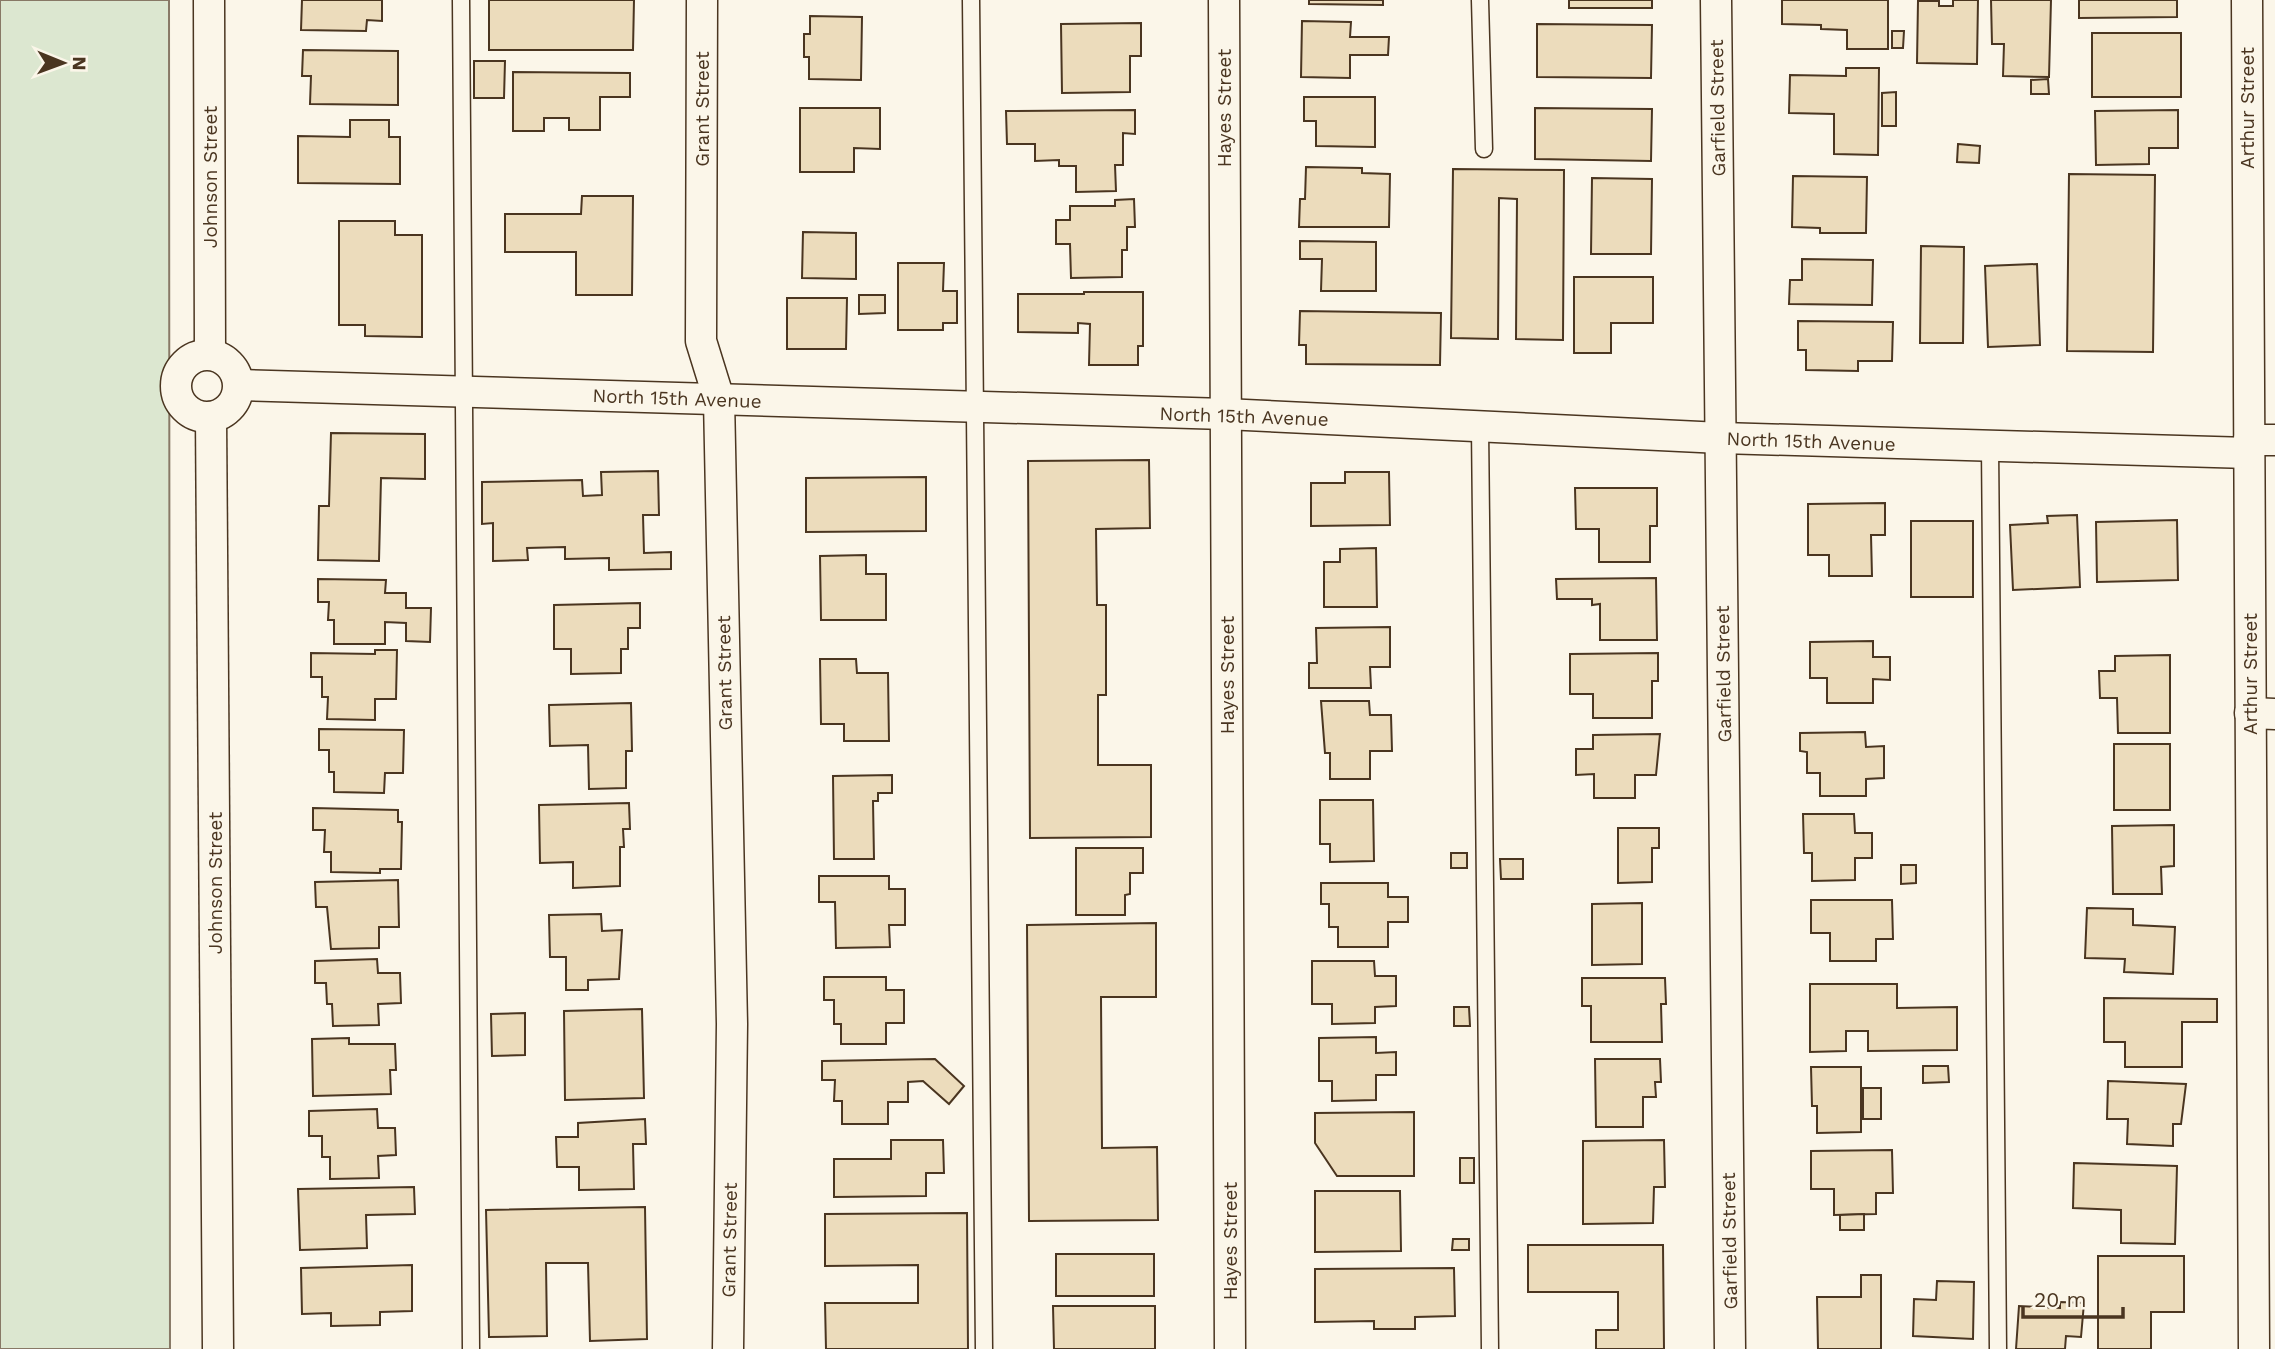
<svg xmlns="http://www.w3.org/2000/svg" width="2275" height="1349" viewBox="0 0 2275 1349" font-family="'Work Sans',sans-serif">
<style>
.green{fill:#dce7d0;stroke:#887966;stroke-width:2}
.building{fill:#ecdcbc;stroke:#4a3520;stroke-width:2}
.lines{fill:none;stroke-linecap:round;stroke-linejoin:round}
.service-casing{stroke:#4a3520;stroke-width:19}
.minor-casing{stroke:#4a3520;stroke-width:33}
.service{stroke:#fbf6e9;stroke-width:16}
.minor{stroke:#fbf6e9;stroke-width:30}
.labels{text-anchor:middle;stroke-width:5;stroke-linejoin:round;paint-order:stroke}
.street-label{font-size:19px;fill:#4a3520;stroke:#fbf6e9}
</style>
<rect width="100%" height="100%" fill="#fbf6e9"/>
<path class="green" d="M0 0H169L170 1349H0Z"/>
<g class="building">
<path d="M302 0H382V21L367 20 366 31 301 30Z"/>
<path d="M489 0H634L633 50H489Z"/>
<path d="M1309 0H1383V5L1309 4Z"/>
<rect x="1569" y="0" width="83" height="8"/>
<path d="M1782 0H1888V49H1847V30L1821 29V25L1782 24Z"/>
<path d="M1953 0H1978L1977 64 1917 63 1918 1H1939V6H1953Z"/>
<path d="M1991 0H2051L2049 77 2003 76 2004 44H1992Z"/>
<path d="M2079 0H2177V17L2079 18Z"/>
<path d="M810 16 862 17 861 80 809 79V57H804V34H810Z"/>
<path d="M1302 21 1351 22 1350 37H1389L1388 55H1350V78L1301 77Z"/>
<path d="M1141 23V56H1130V92L1062 93 1061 24Z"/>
<path d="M1537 24 1652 25 1651 78 1537 77Z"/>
<path d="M1892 31H1904L1903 48H1892Z"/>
<rect x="2092" y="33" width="89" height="64"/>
<path d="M303 50 398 51V105L310 104 311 76H302Z"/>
<path d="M474 61H505L504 98H474Z"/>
<path d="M1846 68H1879L1878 155 1834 154V114L1789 113 1790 75 1846 76Z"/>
<path d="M513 72 630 73V97H600V130H569V118H544V131H513Z"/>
<path d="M2048 79 2049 94H2031V80Z"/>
<path d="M1896 92V126H1882V93Z"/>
<path d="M1304 97H1375V147L1316 146V121H1304Z"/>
<path d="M800 108H880V149L854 148V172H800Z"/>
<path d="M1535 108 1652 109 1651 161 1535 159Z"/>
<path d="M1135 110V134L1123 133V165H1115L1116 191 1076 192V166H1059V160L1035 161V144H1007L1006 111Z"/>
<path d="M2178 110V148H2149V164L2096 165 2095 111Z"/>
<path d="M350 120H389V137H400V184L298 183V136L350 137Z"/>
<path d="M1958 144 1980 146 1979 163 1957 162Z"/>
<path d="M1306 167 1362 168V173L1390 174 1389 227H1299L1300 199H1305Z"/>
<path d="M1453 169 1564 170 1563 340 1516 339 1517 199 1499 198 1498 339 1451 338Z"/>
<path d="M2069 174 2155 175 2153 352 2067 351Z"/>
<path d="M1793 176 1867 177 1866 233H1820V228L1792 227Z"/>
<path d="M1592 178 1652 179 1651 254H1591Z"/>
<path d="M582 196H633L632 295H576V252H505V214H581Z"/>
<path d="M1134 199 1135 227H1127V250H1122V277L1071 278 1070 244H1056V220H1070V206H1115V200Z"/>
<path d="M339 221H395V235H422V337L365 336V325H339Z"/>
<path d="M803 232 856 233V279L802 278Z"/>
<path d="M1300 241 1376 242V291H1321L1322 259H1300Z"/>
<path d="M1921 246 1964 247 1963 343H1920Z"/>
<path d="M1802 259 1873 260 1872 305 1789 304 1790 280H1802Z"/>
<path d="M898 263H944L943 291H957V323H943V330H898Z"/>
<path d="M2037 264 2040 345 1988 347 1985 266Z"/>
<path d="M1574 277H1653V323H1611V353H1574Z"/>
<path d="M1084 292H1143V346H1138V365H1089L1090 324 1078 323V333L1018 332V294H1084Z"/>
<path d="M859 295H885V313L859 314Z"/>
<path d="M787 298H847L846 349H787Z"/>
<path d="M1300 311 1441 313 1440 365 1306 364V345H1299Z"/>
<path d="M1798 321 1893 322 1892 361H1858V371L1806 370V350H1798Z"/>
<path d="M331 433 425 434V479L381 478 379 561 318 560 319 506H329Z"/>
<path d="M1149 460 1150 528 1096 529 1097 605H1106V695H1098V765H1151V837L1030 838 1028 461Z"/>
<path d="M658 471 659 515H643L644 553 671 552V569L609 570V558L565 559V547L527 548 528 560 493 561V523L482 524V482L582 480 583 496 602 495 601 472Z"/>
<path d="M1345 472H1389L1390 525 1311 526V483H1345Z"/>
<path d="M926 477V531L806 532V478Z"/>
<path d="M1575 488H1657V526H1650V562H1599V529H1576Z"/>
<path d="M1885 503V535H1871L1872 576H1829V555H1808V504Z"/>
<path d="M2077 515 2080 587 2013 590 2010 525 2048 523 2047 516Z"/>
<path d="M2177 520 2178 580 2097 582 2096 522Z"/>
<rect x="1911" y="521" width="62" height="76"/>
<path d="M1376 548 1377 607H1324V562H1340V549Z"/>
<path d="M866 555V574H886V620H821L820 556Z"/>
<path d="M1656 578 1657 640H1600V604L1592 605V599H1557L1556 579Z"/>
<path d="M318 579 386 580 385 593H406V608H431L430 642 406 641V623L385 622V644H334V620H328L329 602H318Z"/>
<path d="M640 603V628H628V649H621V673L571 674V649H554V605Z"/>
<path d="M1390 627V667H1370L1371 688H1309V663H1317L1316 628Z"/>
<path d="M1873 641V657H1890V680L1873 679V703H1827V678H1810V642Z"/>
<path d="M375 650H397L396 699H375V720L327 719 328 697H322V677H311V653L375 654Z"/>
<path d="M1658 653V681H1652V718H1593V694H1570V654Z"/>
<path d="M2170 655V733H2118L2117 698H2100L2099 671H2115V656Z"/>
<path d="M820 659H856L857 673H888L889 741H844V724H821Z"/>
<path d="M1321 701H1369L1370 715H1391L1392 751H1370V779H1330V753H1325Z"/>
<path d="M631 703 632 751H626V788L589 789 588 745 550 746 549 705Z"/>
<path d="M319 729 404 730 403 773H385L384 793 334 792V772H329V750H319Z"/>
<path d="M1865 732 1866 747 1884 746V778L1866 779V796H1820V773H1807V752L1800 751V733Z"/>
<path d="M1660 734 1656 775H1635V798H1594V774L1576 775V749H1593V735Z"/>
<rect x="2114" y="744" width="56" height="66"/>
<path d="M892 775V793H878V801H873L874 859H834L833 776Z"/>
<path d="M1320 800H1373L1374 861 1330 862V844H1320Z"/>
<path d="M629 803 630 829H623L624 847H620V886L573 888V862L540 863 539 805Z"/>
<path d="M313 808 398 810V822H402L401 869H380V873L331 872V852H324L325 830H313Z"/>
<path d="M1803 814H1854L1855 833H1872V858H1855V880L1812 881V853H1804Z"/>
<path d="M2174 825V866L2161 867 2162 894H2113L2112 826Z"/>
<path d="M1618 828H1659V848H1652V882L1618 883Z"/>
<path d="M1076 848H1143V873H1130V894L1125 895V915H1076Z"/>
<rect x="1451" y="853" width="16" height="15"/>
<path d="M1500 859H1523V879H1501Z"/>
<path d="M1901 865H1916V883L1901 884Z"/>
<path d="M819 876H889V889H905V925H889L890 947 836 948 835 902H819Z"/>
<path d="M398 880 399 927H379V948L331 949 327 907H316L315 882Z"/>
<path d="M1321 883H1388V897H1408V922H1388V947H1338V927H1329V904H1321Z"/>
<path d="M1811 900H1892L1893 939H1876V961H1830V933H1811Z"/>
<path d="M1642 903V964L1592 965V904Z"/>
<path d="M2087 908 2133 909V925L2175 927 2173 974 2124 972 2125 959 2085 958Z"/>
<path d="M601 914 602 931 622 930 619 979 588 980V990H566V957H550L549 915Z"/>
<path d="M1156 923V997H1101L1102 1148 1157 1147 1158 1220 1029 1221 1027 925Z"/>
<path d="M377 959 378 973H400L401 1003 378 1004 379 1025 333 1026 332 1004H327L326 983H315V961Z"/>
<path d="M1312 961H1374L1375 976H1396V1006L1375 1007V1023L1332 1024V1004H1312Z"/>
<path d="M824 977H886V990H904V1023H886V1044H841V1024H834V1000H824Z"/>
<path d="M1582 978H1665L1666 1004H1661L1662 1042H1591V1006H1582Z"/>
<path d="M1810 984H1897V1008L1957 1007V1050L1868 1051V1031H1846V1051L1810 1052Z"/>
<path d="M2104 998 2217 999V1022H2182V1067H2125V1042H2104Z"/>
<path d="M1454 1007H1469L1470 1026H1454Z"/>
<path d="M642 1009 644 1098 565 1100 564 1011Z"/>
<path d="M525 1013V1055L492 1056 491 1014Z"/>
<path d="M1376 1037V1053L1396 1052V1075H1376V1100L1332 1101V1081H1319V1038Z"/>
<path d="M349 1038V1044H395L396 1070H390L391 1094 313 1096 312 1039Z"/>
<path d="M935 1059 964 1086 949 1104 923 1081 908 1082V1102H888V1124H842V1101H834L835 1080H822V1061Z"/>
<path d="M1595 1059H1660L1661 1082H1655L1656 1097H1643V1127H1596Z"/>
<path d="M1923 1066H1948L1949 1082 1923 1083Z"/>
<path d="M1811 1067H1861V1132L1817 1133V1106H1812Z"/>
<path d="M2108 1081 2186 1084 2181 1124H2173V1146L2127 1144 2128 1119H2107Z"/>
<rect x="1863" y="1088" width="18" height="31"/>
<path d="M377 1109 378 1128H395L396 1155 378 1156 379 1178 330 1179V1157H322V1136H309V1111Z"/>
<path d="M1414 1112V1176H1337L1315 1143V1113Z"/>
<path d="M645 1119 646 1144H633L634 1189 579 1190V1167H557L556 1137H578V1123Z"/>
<path d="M891 1140H943L944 1173H926V1196L834 1197V1159H891Z"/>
<path d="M1664 1140 1665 1187H1654L1653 1223 1583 1224V1141Z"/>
<path d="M1892 1150 1893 1193H1876V1214L1834 1215V1189H1811V1151Z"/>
<rect x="1460" y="1158" width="14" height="25"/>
<path d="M2074 1163 2177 1166 2175 1244 2121 1243V1210L2073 1208Z"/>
<path d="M414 1187 415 1214 366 1215 367 1248 300 1250 298 1189Z"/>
<path d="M1315 1191H1400L1401 1251 1315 1252Z"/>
<path d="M645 1207 647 1339 590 1341 588 1263H546L547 1336 489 1337 486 1210Z"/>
<path d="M967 1213 968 1349H826L825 1303H918V1265L825 1266V1214Z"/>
<path d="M1864 1214V1230H1840V1215Z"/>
<path d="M1453 1239H1469V1250H1452Z"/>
<path d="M1528 1245H1663L1664 1349H1596V1330H1618V1292H1528Z"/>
<rect x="1056" y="1254" width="98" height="42"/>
<path d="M2098 1256H2184V1312H2151V1349H2098Z"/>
<path d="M412 1265V1311L380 1312V1325L331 1326V1313L302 1314 301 1268Z"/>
<path d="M1454 1268 1455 1316 1415 1317V1329H1374V1321L1315 1322V1269Z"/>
<path d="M1861 1275H1881V1349H1818L1817 1297H1861Z"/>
<path d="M1937 1281 1974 1282 1973 1339 1913 1336 1914 1299 1936 1300Z"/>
<path d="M2060 1302 2084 1303 2081 1337 2066 1336 2065 1349H2016L2019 1306 2060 1308Z"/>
<path d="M1053 1306H1155V1349H1054Z"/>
</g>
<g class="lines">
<g class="service-casing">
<g id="service">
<path d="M461 0 471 1349"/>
<path d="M971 0 984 1349"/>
<path d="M1480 0 1484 149"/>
<path d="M1480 427 1490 1349"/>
<path d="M1990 446 1998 1349"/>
</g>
</g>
<g class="minor-casing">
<g id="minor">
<path d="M209 0 210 354"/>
<path d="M702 0 701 341 719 399 732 1024 728 1349"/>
<path d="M1224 0 1230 1349"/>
<path d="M1716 0 1730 1349"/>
<path d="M2247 0 2254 1349"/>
<circle cx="207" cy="386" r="31"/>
<path d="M239 385 1225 414 1721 438 2249 453"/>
<path d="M211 417 218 1349"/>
<path d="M2249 440H2275"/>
<path d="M2250 713 2275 714"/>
</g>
</g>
<use href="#service" class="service"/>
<use href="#minor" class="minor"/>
</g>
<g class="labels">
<g class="street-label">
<text transform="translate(1224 108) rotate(-90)" y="7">Hayes Street</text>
<text transform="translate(1717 108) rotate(-91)" y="7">Garfield Street</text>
<text transform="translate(2247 108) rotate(-90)" y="7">Arthur Street</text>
<text transform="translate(702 109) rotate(-90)" y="7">Grant Street</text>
<text transform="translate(210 177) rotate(-90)" y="7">Johnson Street</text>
<text transform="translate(677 398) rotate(2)" y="7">North 15th Avenue</text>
<text transform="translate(1244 416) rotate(2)" y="7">North 15th Avenue</text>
<text transform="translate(1811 441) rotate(2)" y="7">North 15th Avenue</text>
<text transform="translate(724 673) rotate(-91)" y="7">Grant Street</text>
<text transform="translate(1723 674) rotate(-91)" y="7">Garfield Street</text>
<text transform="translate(2250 674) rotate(-90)" y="7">Arthur Street</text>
<text transform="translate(1227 675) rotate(-90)" y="7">Hayes Street</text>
<text transform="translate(215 883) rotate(-90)" y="7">Johnson Street</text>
<text transform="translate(729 1240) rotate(-89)" y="7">Grant Street</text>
<text transform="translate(1230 1241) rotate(-90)" y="7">Hayes Street</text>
<text transform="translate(1729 1241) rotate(-91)" y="7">Garfield Street</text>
</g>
</g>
<g transform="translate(63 63) rotate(91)" stroke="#fbf6e9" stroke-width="5" paint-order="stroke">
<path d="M0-5L12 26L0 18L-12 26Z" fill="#4a3520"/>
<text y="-10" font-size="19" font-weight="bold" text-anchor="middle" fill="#4a3520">N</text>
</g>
<path d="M2023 1307v10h100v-10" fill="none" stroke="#4a3520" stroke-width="3.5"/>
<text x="2034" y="1307" font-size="21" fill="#4a3520" stroke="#fbf6e9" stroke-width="5" paint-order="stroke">20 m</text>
</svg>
